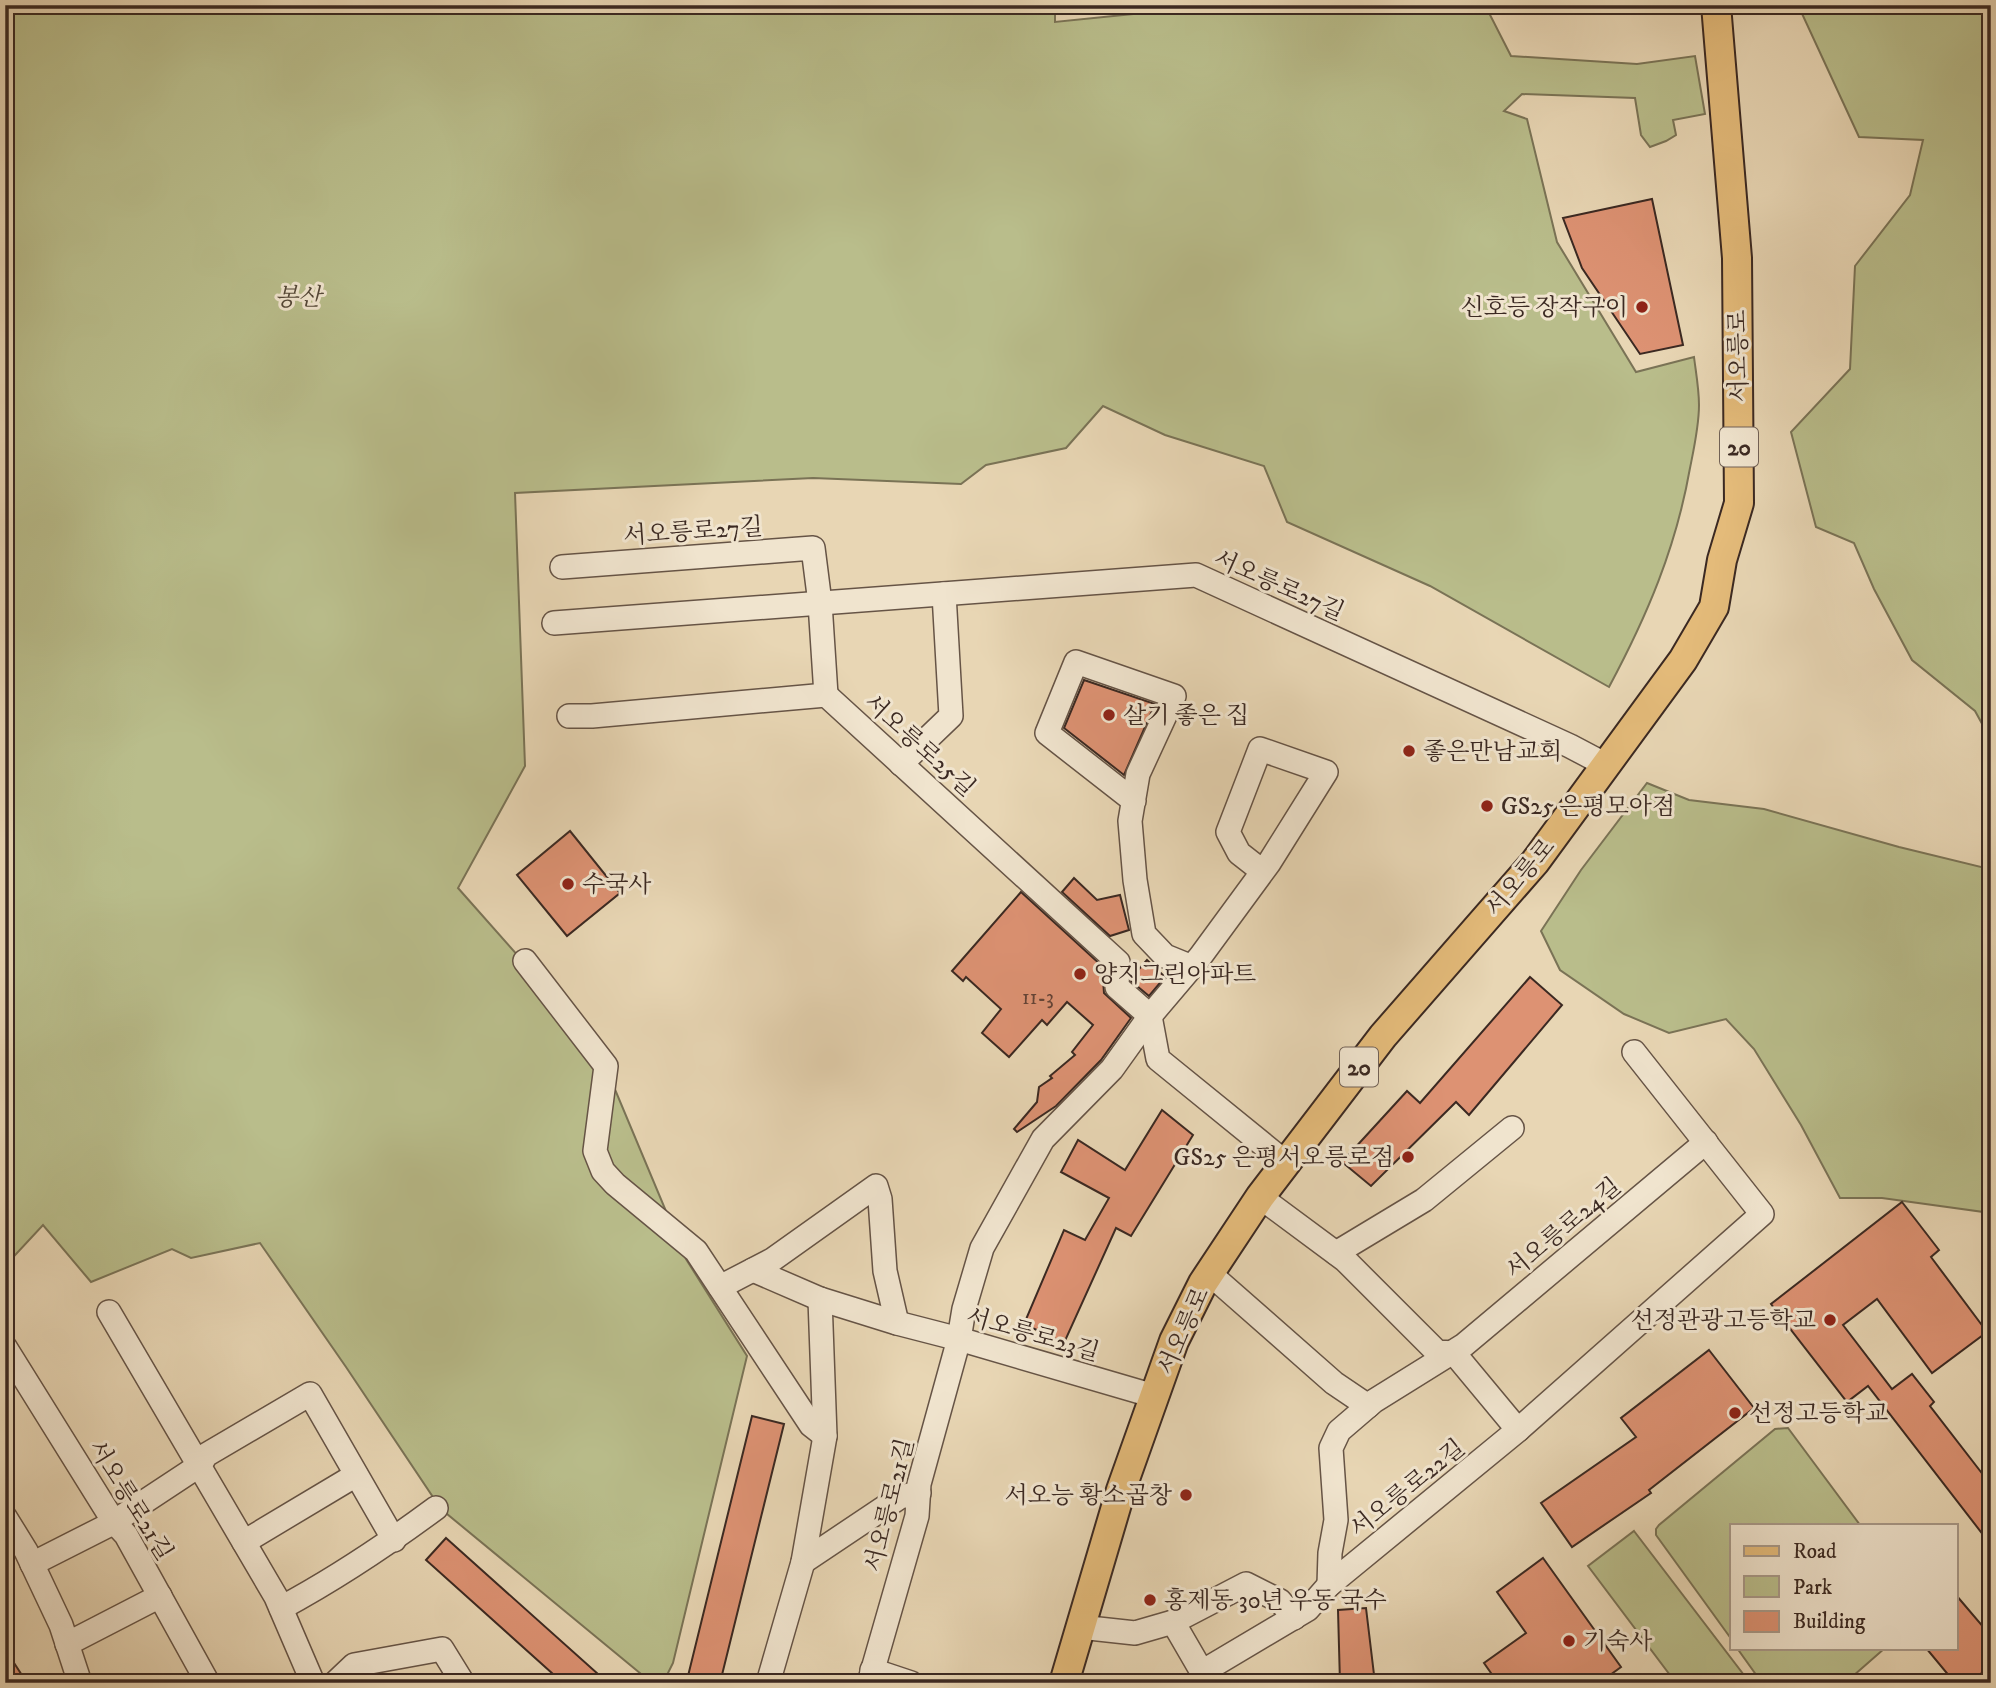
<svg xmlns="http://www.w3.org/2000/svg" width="1996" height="1688" viewBox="0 0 1996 1688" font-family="'IM FELL DW Pica','Noto Serif KR',serif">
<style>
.green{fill:#b9bd8b;stroke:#7a7356;stroke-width:2}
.building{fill:#dd9273;stroke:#3b2922;stroke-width:2}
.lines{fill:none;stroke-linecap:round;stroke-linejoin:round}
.minor-casing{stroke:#665446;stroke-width:26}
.major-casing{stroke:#3b2922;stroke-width:32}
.minor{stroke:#f0e4ce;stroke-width:23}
.major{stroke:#e4bb7a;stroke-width:28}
.poi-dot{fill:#8f2418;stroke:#f0e4ce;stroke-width:2.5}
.labels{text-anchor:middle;stroke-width:6;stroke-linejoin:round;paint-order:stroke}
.number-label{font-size:21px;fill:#644336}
.shield{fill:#f0e4ce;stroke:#716156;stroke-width:2}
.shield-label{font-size:23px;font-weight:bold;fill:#3b2922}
.park-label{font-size:24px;font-style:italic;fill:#544737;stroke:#f0e4ce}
.poi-label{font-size:24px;fill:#3b2922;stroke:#f0e4ce;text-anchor:start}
.street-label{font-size:24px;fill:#3b2922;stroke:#f0e4ce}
</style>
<rect width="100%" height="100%" fill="#e8d6b4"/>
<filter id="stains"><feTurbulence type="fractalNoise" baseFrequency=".00286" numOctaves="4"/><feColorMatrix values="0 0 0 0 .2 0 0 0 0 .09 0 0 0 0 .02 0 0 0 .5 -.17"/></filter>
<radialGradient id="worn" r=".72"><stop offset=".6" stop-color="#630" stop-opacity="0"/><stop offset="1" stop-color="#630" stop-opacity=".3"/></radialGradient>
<g class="green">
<path d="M5 5H1055V22L1133 14 1145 5H1485L1511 56 1637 64 1695 56 1705 114 1673 120 1676 135 1666 141 1650 147 1641 135 1635 98 1522 94 1504 111 1527 119 1557 242 1636 372 1694 357C1696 373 1699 389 1699 405 1699 426 1694 448 1690 468 1676 548 1647 616 1609 687L1430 586 1287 522 1264 466 1165 435 1103 406 1066 448 986 465 961 484 813 478 515 493 525 766 458 888 596 1044 686 1259 747 1356 673 1663 663 1683H652L441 1509 346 1367 260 1243 191 1258 172 1249 91 1282 43 1225 5 1266Z"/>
<path d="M1798 5H1991V740L1975 711 1912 660 1874 589 1854 543 1816 527 1791 432 1850 369 1855 266 1910 195 1923 140 1859 137Z"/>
<path d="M1647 783 1689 800 1764 809 1899 847 1989 869 1991 867V1213L1882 1198H1840L1801 1125 1754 1049 1726 1019 1669 1033 1624 1014 1560 970 1541 931 1581 870Z"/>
<path d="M1788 1428 1860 1525H1732V1640L1656 1535V1529L1659 1525 1775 1429Z"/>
<path d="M1634 1531 1750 1683H1676L1588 1566Z"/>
<path d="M1737 1648H1885L1845 1683H1762Z"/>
</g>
<g class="building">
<path d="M1652 199 1683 345 1640 354 1582 268 1563 218Z"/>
<path d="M1084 680 1155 704 1124 775 1064 728Z"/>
<path d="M570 831 620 893 567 936 517 875Z"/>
<path d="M1074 878 1097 900 1120 895 1129 930 1110 936 1062 892Z"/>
<path d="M1021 892 1102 966 1098 971 1103 979 1104 993 1131 1018 1101 1060 1056 1106 1017 1132 1014 1129 1037 1102 1039 1087 1052 1078 1050 1076 1075 1055 1072 1052 1093 1025 1067 1002 1047 1025 1042 1020 1009 1057 982 1033 1001 1009 966 977 963 981 952 971Z"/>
<path d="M1147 960 1165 977 1149 996 1131 981V978Z"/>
<path d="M1530 977 1562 1005 1469 1115 1456 1102 1371 1186 1342 1162 1407 1091 1420 1103Z"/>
<path d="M1162 1110 1193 1135 1131 1236 1116 1228 1064 1343 1024 1324 1064 1230 1085 1240 1109 1198 1061 1172 1078 1140 1125 1170Z"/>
<path d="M1902 1202 1939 1250 1931 1257 1987 1332 1932 1373 1877 1299 1843 1325 1892 1389 1912 1374 1934 1402 1930 1406 1991 1485V1545L1868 1386 1847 1402 1771 1304Z"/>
<path d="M1709 1350 1754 1408 1649 1490 1651 1493 1572 1547 1541 1503 1636 1437 1621 1418Z"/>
<path d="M752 1416 784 1424 720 1683H697L687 1680Z"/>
<path d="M446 1538 608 1683H563L426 1560Z"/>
<path d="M1543 1558 1621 1667 1599 1683H1498L1484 1663 1526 1633 1497 1592Z"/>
<path d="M1956 1595 1991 1636V1665L1970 1683H1955L1926 1648H1956Z"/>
<path d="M1366 1608 1375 1683H1340L1338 1610Z"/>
<path d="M5 1649 27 1683H5Z"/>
</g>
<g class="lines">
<g class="minor-casing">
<g id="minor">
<path d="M562 567 813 548 820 603 826 695"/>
<path d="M554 623 1196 575 1570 746 1606 765"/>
<path d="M569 716H592L826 695 1118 962 1117 987 1150 1016 1158 1059 1286 1163"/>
<path d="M901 764 951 716 944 594"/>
<path d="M1134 801 1047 733 1076 662 1174 696 1138 774 1130 821 1135 880 1144 934 1165 956 1192 967"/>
<path d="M525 961 606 1066 595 1151 603 1171 615 1184 696 1251 811 1425 825 1436"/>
<path d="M1260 1197 1345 1260 1437 1352 1454 1353 1518 1430"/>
<path d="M1336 1253 1424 1200 1512 1128"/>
<path d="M753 1270 820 1299 897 1323 959 1339 1154 1396"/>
<path d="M1209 1273 1334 1383 1368 1406"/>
<path d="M720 1287 772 1260 876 1186 880 1199 885 1271 897 1323"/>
<path d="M109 1312 276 1597 313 1683"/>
<path d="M5 1347 114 1522 126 1535 208 1683"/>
<path d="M5 1517 26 1551 61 1625 80 1683"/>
<path d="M244 1542 356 1475"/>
<path d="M803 1562 900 1497 919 1493"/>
<path d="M32 1564 109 1525 200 1465 206 1455 310 1394 394 1540"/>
<path d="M1329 1585 1330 1553 1336 1520 1331 1448 1339 1431 1374 1401 1464 1345 1706 1142"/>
<path d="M281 1608C335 1579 386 1545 436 1508"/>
<path d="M1173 1622 1202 1672 1308 1609 1329 1585 1518 1430 1762 1214 1634 1052"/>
<path d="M1080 1627 1135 1633 1173 1622 1246 1584 1280 1601 1294 1618"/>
<path d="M67 1644 160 1596"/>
<path d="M872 1670 911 1683"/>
<path d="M335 1683 354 1665 442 1649 463 1683"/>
<path d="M768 1683 803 1562 825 1436 820 1299"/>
<path d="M869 1683 917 1516 919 1484 959 1339 964 1309 982 1248 1043 1139 1112 1069 1150 1016 1200 957 1269 863 1326 772 1260 749 1228 832 1239 853 1262 871"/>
</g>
</g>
<g class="major-casing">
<path id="major" d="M1064 1683 1121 1490 1174 1341 1203 1283 1260 1197 1383 1036 1535 862 1683 660 1714 607 1722 560 1739 503 1737 258 1716 5"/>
</g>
<use href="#minor" class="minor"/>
<use href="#major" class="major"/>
</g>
<g class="poi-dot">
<circle cx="1642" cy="307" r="7"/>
<circle cx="1109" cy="715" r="7"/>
<circle cx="1409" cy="751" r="7"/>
<circle cx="1487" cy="806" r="7"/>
<circle cx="568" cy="884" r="7"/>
<circle cx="1080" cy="974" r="7"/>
<circle cx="1408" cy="1157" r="7"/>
<circle cx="1830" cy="1320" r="7"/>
<circle cx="1735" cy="1413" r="7"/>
<circle cx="1186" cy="1495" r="7"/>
<circle cx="1150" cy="1600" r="7"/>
<circle cx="1569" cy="1641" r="7"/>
</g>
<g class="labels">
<g class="number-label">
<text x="1038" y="1004">11-3</text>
</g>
<g class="shield">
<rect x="1720" y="427.5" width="38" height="39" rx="5"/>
<rect x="1340" y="1047.5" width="38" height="39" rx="5"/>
</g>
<g class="shield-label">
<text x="1739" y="455">20</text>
<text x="1359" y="1075">20</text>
</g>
<g class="park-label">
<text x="298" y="305">봉산</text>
</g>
<g class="poi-label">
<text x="1628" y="315" text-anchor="end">신호등 장작구이</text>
<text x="1123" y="723">살기 좋은 집</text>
<text x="1423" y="759">좋은만남교회</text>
<text x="1501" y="814">GS25 은평모아점</text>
<text x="582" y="892">수국사</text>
<text x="1094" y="982">양지그린아파트</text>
<text x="1394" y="1165" text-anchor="end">GS25 은평서오릉로점</text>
<text x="1816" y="1328" text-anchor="end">선정관광고등학교</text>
<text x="1749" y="1421">선정고등학교</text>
<text x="1172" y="1503" text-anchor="end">서오능 황소곱창</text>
<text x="1164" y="1608">홍제동 30년 우동 국수</text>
<text x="1583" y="1649">기숙사</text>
</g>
<g class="street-label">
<text transform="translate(1738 356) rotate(-91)" y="8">서오릉로</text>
<text transform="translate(693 531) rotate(-4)" y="8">서오릉로27길</text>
<text transform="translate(1279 585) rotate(24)" y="8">서오릉로27길</text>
<text transform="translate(920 745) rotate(42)" y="8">서오릉로25길</text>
<text transform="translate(1520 877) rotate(-50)" y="8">서오릉로</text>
<text transform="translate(1563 1228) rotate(-40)" y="8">서오릉로24길</text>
<text transform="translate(1183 1331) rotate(-66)" y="8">서오릉로</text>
<text transform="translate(1033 1334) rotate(16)" y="8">서오릉로23길</text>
<text transform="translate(1407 1488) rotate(-39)" y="8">서오릉로22길</text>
<text transform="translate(131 1500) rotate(58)" y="8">서오릉로21길</text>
<text transform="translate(889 1505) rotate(-76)" y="8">서오릉로21길</text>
</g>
</g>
<rect width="1996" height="1688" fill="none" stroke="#e8d6b4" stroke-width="28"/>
<rect x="7" y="7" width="1982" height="1674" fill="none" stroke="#3b2922" stroke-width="3.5"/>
<rect x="14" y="14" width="1968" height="1660" fill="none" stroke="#3b2922" stroke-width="2"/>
<rect x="1730" y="1524" width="228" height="126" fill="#f0e4ce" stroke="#a89989" stroke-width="2"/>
<rect x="1744" y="1546" width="35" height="10" fill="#e4bb7a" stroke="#a89989" stroke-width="2"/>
<text x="1793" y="1558" font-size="21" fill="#3b2922">Road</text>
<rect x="1744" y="1576" width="35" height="21" fill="#b9bd8b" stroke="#a89989" stroke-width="2"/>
<text x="1793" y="1594" font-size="21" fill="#3b2922">Park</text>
<rect x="1744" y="1611" width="35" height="21" fill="#dd9273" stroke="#a89989" stroke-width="2"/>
<text x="1793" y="1628" font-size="21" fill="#3b2922">Building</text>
<rect width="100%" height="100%" filter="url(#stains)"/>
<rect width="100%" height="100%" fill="url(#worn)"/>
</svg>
